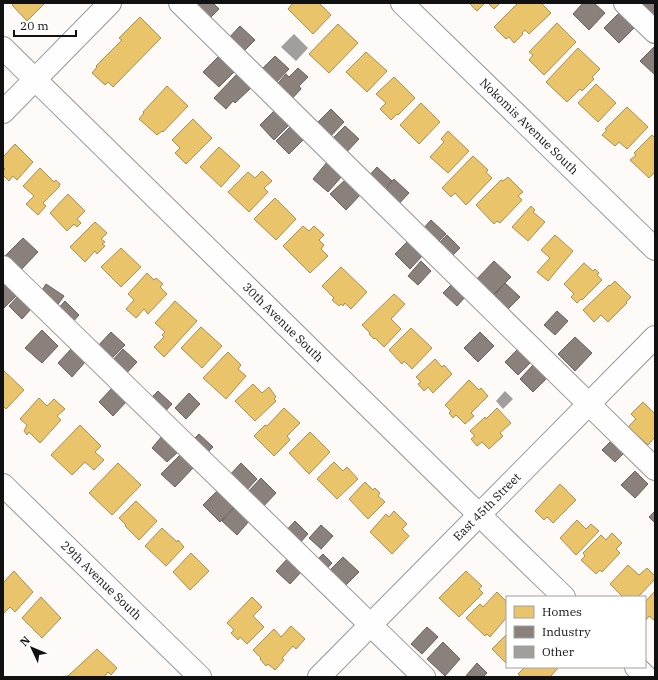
<svg xmlns="http://www.w3.org/2000/svg" width="658" height="680" viewBox="0 0 658 680" font-family="'IBM Plex Serif',serif">
<style>
.homes{fill:#e9c46a;stroke:#a88e4f}
.industry{fill:#8a817c;stroke:#665f5c}
.building{fill:#a19e9c}
.lines{fill:none;stroke-linecap:round;stroke-linejoin:round}
.minor-casing{stroke:#979695;stroke-width:24}
.minor{stroke:#fffefe;stroke-width:22}
.labels{text-anchor:middle;stroke-width:4;stroke-linejoin:round;paint-order:stroke}
.street-label{font-size:12px;fill:#111;stroke:#fff}
</style>
<rect width="100%" height="100%" fill="#fdfaf7"/>
<g class="homes">
<path d="M14 3H45L27 21 12 5Z"/>
<path d="M293 3H319L331 15 313 34 288 9Z"/>
<path d="M469 3H485L477 11Z"/>
<path d="M488 3H500L494 9Z"/>
<path d="M518 3H541L551 13 529 34 525 30 522 33 523 34 514 43 509 37 506 39 494 27Z"/>
<path d="M140 17 161 38 113 87 108 82 105 85 92 73 97 67 96 66 122 40 119 38Z"/>
<path d="M557 23 576 42 544 75 529 60 533 55 529 52Z"/>
<path d="M338 24 358 43 329 73 309 54Z"/>
<path d="M578 48 600 69 592 77 594 79 582 91 580 89 567 102 546 82Z"/>
<path d="M366 52 387 71 367 92 346 72Z"/>
<path d="M394 77 415 98 398 115 397 114 391 120 380 109 386 103 376 94Z"/>
<path d="M596 84 616 103 598 122 578 103Z"/>
<path d="M167 86 188 106 163 132 162 131 157 135 139 119 144 113 143 112Z"/>
<path d="M421 103 440 122 419 144 400 125Z"/>
<path d="M627 107 648 127 627 149 619 142 615 146 602 135 607 130 605 129Z"/>
<path d="M193 119 212 138 186 164 175 153 180 148 172 140Z"/>
<path d="M448 131 469 151 448 173 430 157 444 142 441 139Z"/>
<path d="M652 135 655 138V172L649 178 630 160 636 155 634 153Z"/>
<path d="M15 144 33 162 17 180 13 176 9 181 3 175V171L5 169 3 167V157Z"/>
<path d="M219 147 240 166 221 187 200 167Z"/>
<path d="M473 156 488 170 486 172 492 178 466 205 455 193 451 197 442 188Z"/>
<path d="M40 168 54 182 56 180 60 184 59 187 43 203 46 206 38 215 26 204 34 196 23 186Z"/>
<path d="M262 171 272 181 264 188 268 192 249 212 228 192 248 172 255 178Z"/>
<path d="M508 177 523 192 518 196 522 200 500 223 497 221 494 224 476 205 501 180 503 181Z"/>
<path d="M68 194 85 211 77 219 81 223 77 227 74 224 67 231 50 213Z"/>
<path d="M275 198 296 219 276 240 254 219Z"/>
<path d="M531 206 535 210 533 212 545 222 528 241 512 227Z"/>
<path d="M95 222 107 233 101 239 105 242 102 244 105 246 97 254 95 251 85 262 70 247Z"/>
<path d="M303 226 309 231 314 226 324 235 319 240 324 245 321 249 328 256 310 273 283 246Z"/>
<path d="M555 235 573 251 548 281 537 272 550 258 541 250Z"/>
<path d="M121 248 141 267 121 287 101 267Z"/>
<path d="M584 263 593 271 595 269 599 273 597 275 602 280 582 300 581 299 577 303 571 297 574 294 564 284Z"/>
<path d="M341 267 367 292 351 309 345 303 343 306 341 304 339 306 332 300 334 298 322 286Z"/>
<path d="M147 273 154 280 156 278 163 284 160 287 167 294 148 314 144 309 136 318 126 309 134 300 128 294Z"/>
<path d="M615 281 631 297 626 302 627 303 608 322 601 315 594 322 583 310 609 285 610 286Z"/>
<path d="M394 294 405 304 391 319 401 329 384 347 375 338 374 339 369 334 370 333 362 325Z"/>
<path d="M175 301 197 321 164 357 154 347 164 337 162 335 165 332 155 323Z"/>
<path d="M201 327 222 346 202 368 181 348Z"/>
<path d="M411 328 432 348 412 369 404 361 402 364 389 350Z"/>
<path d="M228 352 241 365 238 369 246 376 226 399 203 378Z"/>
<path d="M435 359 442 367 444 365 452 374 433 393 428 387 424 391 418 384 421 382 416 377Z"/>
<path d="M3 370 24 390 6 409 3 406Z"/>
<path d="M469 380 479 390 481 388 488 396 471 413 474 416 465 424 456 415 453 418 449 413 451 411 445 405Z"/>
<path d="M253 384 262 393 269 387 276 397 274 399 276 401 255 421 235 401Z"/>
<path d="M39 398 47 406 54 399 65 409 57 416 61 420 40 443 29 432 27 435 24 431 27 425 20 419Z"/>
<path d="M643 402 655 414V437L648 445 628 427 636 419 631 414Z"/>
<path d="M284 408 300 423 287 436 290 440 274 456 254 436 265 425 267 426Z"/>
<path d="M497 408 511 423 500 433 503 436 489 449 482 442 477 446 471 439 475 436 470 431 485 417 486 419Z"/>
<path d="M80 425 101 446 95 452 104 460 94 470 85 462 72 475 51 455Z"/>
<path d="M310 432 330 452 309 474 289 453Z"/>
<path d="M334 462 343 471 347 467 358 479 337 499 317 479Z"/>
<path d="M118 463 141 485 112 515 89 493Z"/>
<path d="M365 482 373 490 375 488 380 493 378 496 385 502 368 519 349 499Z"/>
<path d="M560 484 576 500 553 523 547 517 544 520 535 511Z"/>
<path d="M136 501 157 521 139 540 125 526 126 525 119 518Z"/>
<path d="M394 511 407 524 402 529 409 536 392 554 370 532 386 514 389 517Z"/>
<path d="M577 520 586 529 591 524 599 531 576 555 560 538Z"/>
<path d="M162 528 177 542 178 540 184 547 166 566 145 546Z"/>
<path d="M612 533 622 543 616 549 620 553 602 572 600 570 596 574 581 560 585 556 583 553 601 535 606 540Z"/>
<path d="M191 553 209 571 190 590 173 572Z"/>
<path d="M628 565 639 575 647 568 655 576V579L638 597H623L610 584Z"/>
<path d="M14 571 33 592 15 612 10 607 3 614V583Z"/>
<path d="M466 571 482 586 479 589 483 593 459 617 439 598Z"/>
<path d="M655 591V621L649 616 646 620 645 602Z"/>
<path d="M497 592 507 602V617L490 637 487 634 485 636 466 618 480 604 483 607Z"/>
<path d="M41 597 61 618 42 638 22 618Z"/>
<path d="M252 597 262 607 253 616 264 627 247 644 240 637 238 640 231 633 234 630 227 623Z"/>
<path d="M291 626 305 639 296 649 293 646 282 658 284 660 275 670 268 664 266 666 260 659 261 658 253 650 274 629 281 637Z"/>
<path d="M507 634V664L492 649Z"/>
<path d="M97 649 117 668 111 675 108 672 104 677H57L68 676Z"/>
<path d="M525 667H559L550 677H521L518 674Z"/>
</g>
<g class="industry">
<path d="M196 3H213L219 9 206 22 191 8Z"/>
<path d="M583 3H594L605 13 589 30 573 14Z"/>
<path d="M645 3H655V19L639 9Z"/>
<path d="M619 13 634 28 619 43 604 28Z"/>
<path d="M240 26 255 40 240 55 226 41Z"/>
<path d="M654 47 655 72 654 74 640 61Z"/>
<path d="M219 56 235 71 219 87 203 72Z"/>
<path d="M275 56 289 69 272 87 258 73Z"/>
<path d="M298 68 308 77 299 86 301 89 288 103 273 89 286 74 289 77Z"/>
<path d="M238 73 252 87 235 103 233 101 226 109 214 98Z"/>
<path d="M331 109 344 122 327 140 313 127Z"/>
<path d="M275 110 290 124 274 140 260 125Z"/>
<path d="M291 126 304 139 289 154 276 141Z"/>
<path d="M345 126 359 139 343 156 329 142Z"/>
<path d="M328 161 343 175 328 192 313 179Z"/>
<path d="M377 167 392 181 380 192 366 179Z"/>
<path d="M346 179 361 194 346 210 330 194Z"/>
<path d="M394 179 409 193 396 207 381 194Z"/>
<path d="M431 220 446 234 435 245 421 231Z"/>
<path d="M447 235 460 248 449 259 436 246Z"/>
<path d="M23 238 38 252 17 274 3 258Z"/>
<path d="M409 240 424 254 410 269 395 254Z"/>
<path d="M421 261 431 271 418 285 408 276Z"/>
<path d="M494 261 511 277 490 298 474 282Z"/>
<path d="M3 280 18 294 3 309Z"/>
<path d="M453 283 466 296 457 306 443 293Z"/>
<path d="M505 283 520 297 504 313 490 300Z"/>
<path d="M46 284 64 296 56 307 39 295Z"/>
<path d="M19 295 32 308 22 319 9 306Z"/>
<path d="M65 301 79 315 70 325 56 311Z"/>
<path d="M557 311 568 321 555 335 544 325Z"/>
<path d="M42 330 58 346 42 363 25 348Z"/>
<path d="M111 332 125 345 108 362 95 349Z"/>
<path d="M480 332 494 346 478 362 464 348Z"/>
<path d="M575 337 592 353 575 371 558 354Z"/>
<path d="M520 347 533 360 518 375 505 362Z"/>
<path d="M72 348 86 361 72 377 58 363Z"/>
<path d="M123 349 137 362 123 377 109 364Z"/>
<path d="M533 365 547 378 533 392 520 379Z"/>
<path d="M113 387 127 401 113 416 99 402Z"/>
<path d="M158 391 172 404 162 415 148 401Z"/>
<path d="M189 393 200 404 186 419 175 408Z"/>
<path d="M199 434 213 447 204 456 191 442Z"/>
<path d="M163 435 179 451 167 462 152 448Z"/>
<path d="M611 441 624 453 615 462 602 450Z"/>
<path d="M181 454 194 467 175 487 161 474Z"/>
<path d="M241 463 257 479 244 493 227 478Z"/>
<path d="M635 471 648 484 635 498 621 485Z"/>
<path d="M261 478 276 493 260 510 245 495Z"/>
<path d="M219 489 236 505 220 522 203 505Z"/>
<path d="M235 507 250 520 237 535 222 521Z"/>
<path d="M655 511V523L649 517Z"/>
<path d="M295 521 308 534 297 546 284 533Z"/>
<path d="M321 525 333 536 321 549 309 538Z"/>
<path d="M323 554 332 563 324 572 314 563Z"/>
<path d="M289 557 303 570 290 584 276 571Z"/>
<path d="M343 557 359 572 342 589 327 573Z"/>
<path d="M427 627 438 637 422 654 411 644Z"/>
<path d="M443 642 460 659 445 676 427 659Z"/>
<path d="M477 663 487 673 483 677H465Z"/>
</g>
<g class="building">
<path d="M294 34 308 48 296 61 281 47Z"/>
<path d="M505 391 513 399 503 409 496 401Z"/>
</g>
<g class="lines">
<g class="minor-casing">
<g id="minor">
<path d="M180 3 655 469"/>
<path id="s1" d="M402 3 655 249"/>
<path d="M625 3 655 32"/>
<path id="s2" d="M3 48 466 502 564 597"/>
<path d="M3 112 110 3"/>
<path d="M3 267 424 677"/>
<path id="s3" d="M3 485 200 677"/>
<path d="M636 667 646 677"/>
<path id="s4" d="M319 677 655 337"/>
</g>
</g>
<use href="#minor" class="minor"/>
</g>
<g class="labels">
<g class="street-label">
<text dy="4" stroke="none"><textPath href="#s1" startOffset="177">Nokomis Avenue South</textPath></text>
<text dy="4" stroke="none"><textPath href="#s2" startOffset="392">30th Avenue South</textPath></text>
<text dy="4" stroke="none"><textPath href="#s4" startOffset="239">East 45th Street</textPath></text>
<text dy="4" stroke="none"><textPath href="#s3" startOffset="137">29th Avenue South</textPath></text>
</g>
</g>
<rect width="658" height="680" fill="none" stroke="#111111" stroke-width="8"/>
<rect x="506" y="596" width="140" height="72" fill="#ffffff" stroke="#a0a0a0"/>
<rect x="514" y="606" width="20" height="12" fill="#e9c46a" stroke="#a0a0a0"/>
<text x="542" y="616" font-size="12" fill="#111111">Homes</text>
<rect x="514" y="626" width="20" height="12" fill="#8a817c" stroke="#a0a0a0"/>
<text x="542" y="636" font-size="12" fill="#111111">Industry</text>
<rect x="514" y="646" width="20" height="12" fill="#a19e9c" stroke="#a0a0a0"/>
<text x="542" y="656" font-size="12" fill="#111111">Other</text>
<g transform="translate(32 648) rotate(314)" stroke="#ffffff" stroke-width="3" paint-order="stroke">
<path d="M0-3L7 15L0 10L-7 15Z" fill="#111111"/>
<text y="-6" font-size="11" font-weight="bold" text-anchor="middle" fill="#111111">N</text>
</g>
<path d="M14 30v6h62v-6" fill="none" stroke="#111111" stroke-width="2"/>
<text x="20" y="30" font-size="12" fill="#111111" stroke="#ffffff" stroke-width="3" paint-order="stroke">20 m</text>
</svg>
